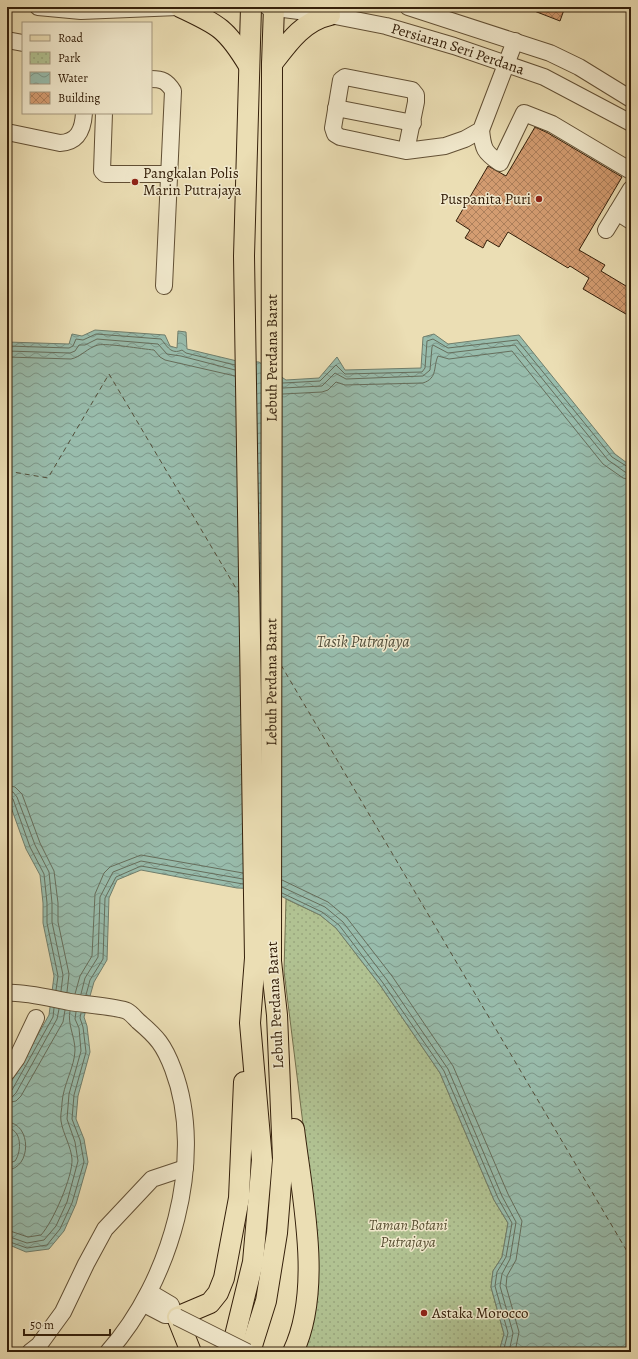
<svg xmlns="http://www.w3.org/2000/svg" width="638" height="1359" viewBox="0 0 638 1359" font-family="Alegreya,serif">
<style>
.park{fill:url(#park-dots);stroke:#73714e}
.water{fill:url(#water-waves);stroke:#707e6c}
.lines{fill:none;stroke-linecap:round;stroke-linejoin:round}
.shore{stroke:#666e5c;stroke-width:1}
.ferry{stroke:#534f3b;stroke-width:1;stroke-dasharray:5 4;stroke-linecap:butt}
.building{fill:url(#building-cross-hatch);stroke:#35200b}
.minor-casing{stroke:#625035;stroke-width:18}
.major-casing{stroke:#35200b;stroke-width:22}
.minor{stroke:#f2eace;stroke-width:16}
.major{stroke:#ebdeb4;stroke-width:20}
.minor-bridge-casing{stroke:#625035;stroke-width:18;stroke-linecap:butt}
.minor-bridge{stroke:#f2eace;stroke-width:16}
.poi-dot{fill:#8f2418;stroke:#f2eace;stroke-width:1.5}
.labels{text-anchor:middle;stroke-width:3;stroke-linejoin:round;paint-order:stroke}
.street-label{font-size:15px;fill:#35200b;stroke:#f2eace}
.poi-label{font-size:15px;fill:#35200b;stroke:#f2eace;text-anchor:start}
.park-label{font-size:15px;font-style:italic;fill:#5a5134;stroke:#f2eace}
.water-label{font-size:16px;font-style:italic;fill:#534f3b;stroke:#f2eace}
</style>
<defs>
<pattern id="park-dots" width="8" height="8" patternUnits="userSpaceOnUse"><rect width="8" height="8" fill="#b1c292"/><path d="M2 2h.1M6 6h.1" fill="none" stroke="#99a67d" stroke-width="1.8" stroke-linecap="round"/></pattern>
<pattern id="water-waves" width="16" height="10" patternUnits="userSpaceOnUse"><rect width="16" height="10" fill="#98bcac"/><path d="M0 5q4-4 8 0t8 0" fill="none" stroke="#7d988a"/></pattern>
<pattern id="building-cross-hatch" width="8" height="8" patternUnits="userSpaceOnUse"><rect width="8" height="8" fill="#d49d72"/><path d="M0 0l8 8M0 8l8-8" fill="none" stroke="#ad805c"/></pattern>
</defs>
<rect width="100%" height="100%" fill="#ebdeb4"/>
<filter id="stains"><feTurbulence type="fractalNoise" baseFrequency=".005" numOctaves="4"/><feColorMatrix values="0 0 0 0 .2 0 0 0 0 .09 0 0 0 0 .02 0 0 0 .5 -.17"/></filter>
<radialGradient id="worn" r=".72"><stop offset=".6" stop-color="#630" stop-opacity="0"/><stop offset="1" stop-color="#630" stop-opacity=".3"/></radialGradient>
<path class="park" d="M286 899 320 915 336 928 380 985 440 1073 494 1200 508 1223 502 1257 493 1271 491 1287 504 1334 499 1352H304L317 1288 315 1221 284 971Z"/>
<path class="water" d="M95 330 165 335 170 346 177 348 178 331 186 332 187 349 237 361 259 362 286 380 319 378 337 357 345 370 421 368 423 337 434 334 448 344 519 335 615 454 631 466V1352H499L504 1334 491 1287 493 1271 502 1257 508 1223 494 1200 440 1073 380 985 336 928 320 915 266 889 237 888 141 870 117 880 109 898 107 960 94 982 84 1017 87 1026 90 1052 78 1096 76 1119 84 1139 88 1162 76 1204 64 1231 49 1249 26 1252 7 1244V1161C11 1147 8 1136 7 1122 6 1109 7 1096 10 1084L49 1015 54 976 43 923V903L40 875 26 849 7 796V342L69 344 72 334 82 336Z"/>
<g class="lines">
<g class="shore">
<path d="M7 346 69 348 73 346 76 339 83 340 96 334 161 339C167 346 171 355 182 350L186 353 235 365"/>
<path d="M7 351 70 353 75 351 79 345H85L97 339 158 344 167 354 181 356 235 370"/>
<path d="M7 357 71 359C81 357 87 348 98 345 108 343 142 349 154 350L160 357 165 360 235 376"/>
<path d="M283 383 320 381 336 365 345 374 422 372 425 368 427 341 433 339 448 348 517 340 612 457 631 469"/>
<path d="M283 388 322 386 335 373 346 379 423 376 430 370 432 347 433 345 448 353 515 345 608 460 625 472 631 474"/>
<path d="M283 394 322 392 328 390 336 382 345 385 423 383C438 378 433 367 438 356L449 359 512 351 603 464 623 478 631 480"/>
<path d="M7 785 15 787 22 794 40 843 54 871 58 903V922L69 974 67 992"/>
<path d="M7 791 13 792 17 797 35 845 49 872 52 903V922L63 975 61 991"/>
<path d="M7 796 13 799 30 847 44 874 47 903V923L58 976 56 990"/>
<path d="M282 880 328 902 347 918 392 976 453 1066 508 1194 522 1221 516 1260 507 1276 506 1286 519 1332 515 1352"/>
<path d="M282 887 325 907 343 922 387 980 448 1069 502 1196 516 1222 510 1259 502 1274 500 1286 513 1333 509 1352"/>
<path d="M282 893 322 912 339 925 383 983 444 1071 498 1198 512 1223 506 1257 497 1272 495 1286 508 1333 503 1352"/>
<path d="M75 994 80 976 92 956 95 894 104 873 110 867 141 855 243 873"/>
<path d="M81 994 85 978 98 957 100 897 113 872 141 861 243 879"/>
<path d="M86 995 90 980 103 959 105 898 116 877 141 866 243 884"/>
<path d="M7 1092 12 1090 53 1017 54 1008"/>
<path d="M7 1097H12L16 1093 57 1019 59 1009"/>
<path d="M7 1103 16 1101 21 1096 63 1022 65 1010"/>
<path d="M7 1122C32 1123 32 1169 7 1170"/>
<path d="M7 1128C22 1129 22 1151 15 1161L7 1164"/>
<path d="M7 1230 28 1237 41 1235C53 1222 73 1176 72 1159 71 1146 63 1134 61 1121 60 1116 62 1109 62 1103 63 1085 75 1066 75 1050 75 1037 67 1023 70 1011"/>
<path d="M7 1236 27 1243 44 1240 56 1226 67 1202 78 1161 75 1142 67 1119 69 1094 81 1051 79 1028 75 1019 76 1012"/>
<path d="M7 1241 27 1248 47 1245 60 1229 72 1203 84 1162 80 1140 72 1119 74 1095 86 1052 83 1027 80 1018 81 1013"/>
</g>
<g class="ferry">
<path d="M7 471 48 478 109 374 240 595"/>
<path d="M281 665 631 1258"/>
</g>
</g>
<g class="building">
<path d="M524 7H565L560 21Z"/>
<path d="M535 127 548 133 622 177 579 250 605 265 601 271 631 289V317L583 289 589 278 570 266 568 268 508 232 499 247 487 240 483 248 465 238 470 230 456 221 488 166 506 176Z"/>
</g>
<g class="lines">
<g class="minor-casing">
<g id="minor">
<path d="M38 7 81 11 178 7"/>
<path id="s1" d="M268 7 330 15 386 26 454 46 544 77 631 123"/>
<path d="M408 7 550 53 579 67 631 99"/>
<path d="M7 40 23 43"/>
<path d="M151 79C162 79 167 81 173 91L164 286"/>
<path d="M336 108 413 123"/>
<path d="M104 113 102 171 105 174H170"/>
<path d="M481 130C483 149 484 152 500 163L524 113 552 124 631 171"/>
<path d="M7 132 60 143C78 142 83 130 84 113"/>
<path d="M406 151 416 102V95L412 90 345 77 341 80 333 128 335 134 340 137 406 151 445 146 465 139 481 130 515 41"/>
<path d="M631 189 617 212 631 221"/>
<path d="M606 230 617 212"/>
<path d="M7 993C22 991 53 999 70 1002 81 1004 119 1007 127 1011 131 1013 135 1018 138 1021 157 1037 164 1045 173 1069 207 1158 170 1283 108 1352"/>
<path d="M7 1072 17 1058 36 1018"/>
<path d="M149 1292 171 1305 174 1315"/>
<path d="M144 1304 165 1315H174L177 1317"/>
<path d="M30 1352 39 1345 63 1312 86 1264 105 1229 152 1179 185 1168"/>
</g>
</g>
<g class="major-casing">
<g id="major">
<path d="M180 7C219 25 227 29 249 66"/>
<path d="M272 64C288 43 303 21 330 15"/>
<path d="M191 1352 177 1317 210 1303 218 1293 224 1278 239 1198 244 1082"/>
<path d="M231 1352 253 1262 262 1160 250 1023 255 958 244 256 251 7"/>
<path id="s2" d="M250 1352 266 1301 277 1233 283 1158 277 1015 271 961 272 64 274 7"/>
<path d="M293 1352C323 1289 302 1196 294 1129"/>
</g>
</g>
<use href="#minor" class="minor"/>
<use href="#major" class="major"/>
<g class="minor-bridge-casing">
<path id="minor-bridge" d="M177 1317 247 1352"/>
</g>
<use href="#minor-bridge" class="minor-bridge"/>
</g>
<g class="poi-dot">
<circle cx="135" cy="182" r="4"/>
<circle cx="539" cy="199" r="4"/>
<circle cx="424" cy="1313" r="4"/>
</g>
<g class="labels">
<g class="street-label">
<text dy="5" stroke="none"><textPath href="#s1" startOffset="195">Persiaran Seri Perdana</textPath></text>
<text dy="5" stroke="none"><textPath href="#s2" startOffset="998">Lebuh Perdana Barat</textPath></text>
<text dy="5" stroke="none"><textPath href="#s2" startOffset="674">Lebuh Perdana Barat</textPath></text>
<text transform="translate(275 1005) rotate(-93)" y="5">Lebuh Perdana Barat</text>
</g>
<g class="poi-label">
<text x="143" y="178">Pangkalan Polis<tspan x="143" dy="17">Marin Putrajaya</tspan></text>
<text x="531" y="204" text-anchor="end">Puspanita Puri</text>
<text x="432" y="1318">Astaka Morocco</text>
</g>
<g class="park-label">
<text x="408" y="1230">Taman Botani<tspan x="408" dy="17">Putrajaya</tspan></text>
</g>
<g class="water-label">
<text x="363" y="647">Tasik Putrajaya</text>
</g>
</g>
<rect width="638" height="1359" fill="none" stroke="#ebdeb4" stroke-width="24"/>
<rect x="8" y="8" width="622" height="1343" fill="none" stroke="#35200b" stroke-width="2"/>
<rect x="12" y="12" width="614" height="1335" fill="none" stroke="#35200b"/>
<rect x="22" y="22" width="130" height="92" fill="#f2eace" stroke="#a69980"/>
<rect x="30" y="35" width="20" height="6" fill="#ebdeb4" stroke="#a69980"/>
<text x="58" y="42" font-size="12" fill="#35200b">Road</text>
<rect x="30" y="52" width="20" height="12" fill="url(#park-dots)" stroke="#a69980"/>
<text x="58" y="62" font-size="12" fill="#35200b">Park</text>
<rect x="30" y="72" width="20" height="12" fill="url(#water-waves)" stroke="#a69980"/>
<text x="58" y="82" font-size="12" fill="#35200b">Water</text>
<rect x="30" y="92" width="20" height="12" fill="url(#building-cross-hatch)" stroke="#a69980"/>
<text x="58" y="102" font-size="12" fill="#35200b">Building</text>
<path d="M24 1329v6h86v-6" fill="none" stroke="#35200b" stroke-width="2"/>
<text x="30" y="1329" font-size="12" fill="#35200b" stroke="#f2eace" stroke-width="3" paint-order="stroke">50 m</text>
<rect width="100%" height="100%" filter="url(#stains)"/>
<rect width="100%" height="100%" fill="url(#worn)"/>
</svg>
